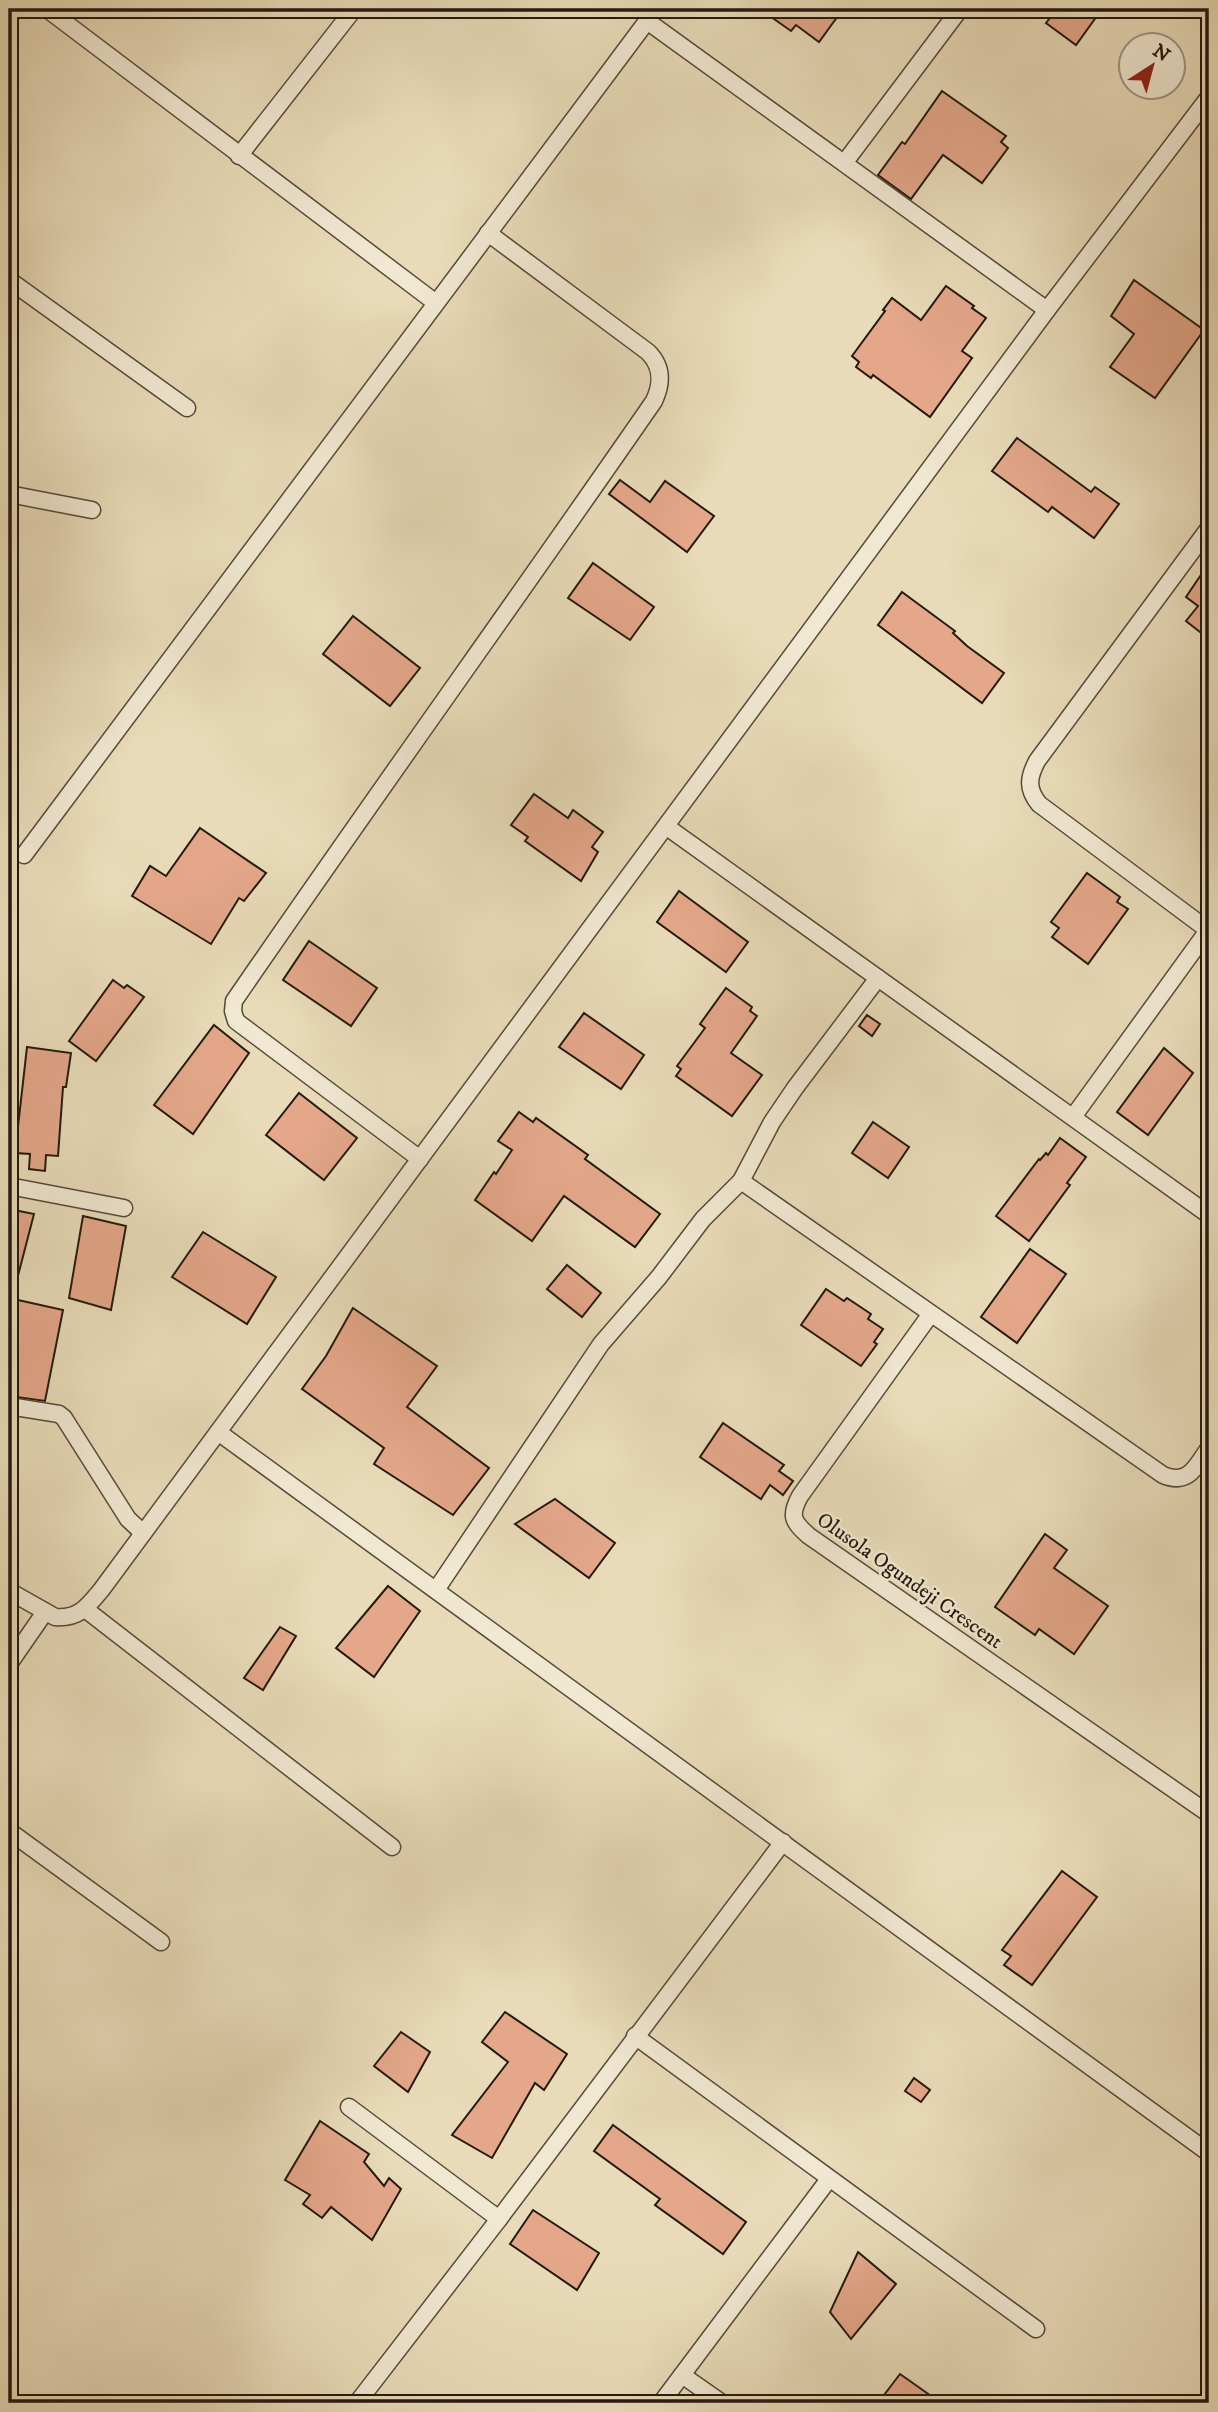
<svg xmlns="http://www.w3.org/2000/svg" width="1218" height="2412" viewBox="0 0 1218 2412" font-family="'IM FELL DW Pica',serif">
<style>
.building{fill:#e4a78a;stroke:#24190f;stroke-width:2}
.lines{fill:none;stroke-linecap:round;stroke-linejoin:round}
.street-casing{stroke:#554a3a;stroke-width:19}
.street{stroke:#f1e8d2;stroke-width:16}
.labels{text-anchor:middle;stroke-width:5;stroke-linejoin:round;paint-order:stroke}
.street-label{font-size:21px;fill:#24190f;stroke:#f1e8d2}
</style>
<rect width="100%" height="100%" fill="#e9dbb9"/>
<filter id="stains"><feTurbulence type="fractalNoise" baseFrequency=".00286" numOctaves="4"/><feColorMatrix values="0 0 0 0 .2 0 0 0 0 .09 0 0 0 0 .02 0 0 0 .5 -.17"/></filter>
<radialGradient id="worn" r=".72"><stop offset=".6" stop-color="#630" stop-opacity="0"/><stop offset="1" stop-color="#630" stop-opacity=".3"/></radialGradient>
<g class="building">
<path d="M760 9H843L819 42 796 25 791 31Z"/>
<path d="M1057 9H1102L1076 45 1046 23Z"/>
<path d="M942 91 1006 136 1001 142 1008 148 982 183 943 155 911 199 878 175 902 142 905 144Z"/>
<path d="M1134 280 1204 330 1155 398 1110 367 1134 334 1111 316Z"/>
<path d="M946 286 974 306 972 308 986 318 962 351 972 358 930 417 873 375 871 378 856 367 859 362 852 356 885 311 883 310 892 298 921 320Z"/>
<path d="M1017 438 1091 492 1095 487 1119 504 1094 538 1052 507 1048 512 992 471Z"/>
<path d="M620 480 650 502 665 481 714 516 687 552 609 494Z"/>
<path d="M593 563 654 607 630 640 568 598Z"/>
<path d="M1209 563V639L1186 621 1198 606 1186 597Z"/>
<path d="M902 592 955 631 953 633 967 646 1004 673 982 703 878 625Z"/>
<path d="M353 616 420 668 390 706 323 654Z"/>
<path d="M534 794 568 818 573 810 603 832 592 847 598 852 581 881 525 841 528 837 511 825Z"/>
<path d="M200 828 266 873 244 901 239 898 211 944 132 896 150 866 166 876Z"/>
<path d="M1087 873 1120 897 1117 902 1128 909 1088 964 1052 937 1059 928 1051 922Z"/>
<path d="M679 891 748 942 726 972 657 922Z"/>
<path d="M309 941 377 988 351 1026 283 980Z"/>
<path d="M113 980 124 988 127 985 144 997 96 1061 69 1041Z"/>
<path d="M726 988 752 1007 750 1011 757 1016 731 1053 762 1075 732 1116 676 1076 681 1069 677 1066 705 1028 700 1024Z"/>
<path d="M584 1013 644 1055 621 1089 559 1047Z"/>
<path d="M867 1015 880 1024 872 1036 859 1026Z"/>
<path d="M214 1025 249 1053 193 1134 154 1105Z"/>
<path d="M27 1047 71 1053 66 1087H63L58 1156 46 1155 45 1171 29 1169 30 1154 15 1153Z"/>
<path d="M1164 1048 1193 1073 1148 1135 1117 1112Z"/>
<path d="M299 1093 357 1138 324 1180 266 1135Z"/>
<path d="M519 1112 533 1122 536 1118 588 1155 585 1159 660 1214 635 1247 564 1196 532 1241 475 1200 494 1172 496 1174 512 1150 498 1141Z"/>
<path d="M873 1122 909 1147 888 1178 852 1153Z"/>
<path d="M1060 1138 1086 1157 1067 1183 1070 1185 1029 1241 996 1216 1039 1159 1040 1160 1046 1153 1048 1155Z"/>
<path d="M9 1209 34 1214 14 1291 9 1290Z"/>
<path d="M83 1216 126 1226 111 1310 69 1298Z"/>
<path d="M203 1232 276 1277 247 1324 172 1277Z"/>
<path d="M1030 1249 1066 1274 1017 1343 981 1317Z"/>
<path d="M567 1265 601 1293 582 1317 547 1289Z"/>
<path d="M826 1289 844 1301 847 1298 871 1314 868 1319 883 1329 874 1342 877 1344 861 1366 801 1325Z"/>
<path d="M18 1300 63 1310 45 1401 9 1396V1347Z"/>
<path d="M353 1308 437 1366 407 1407 489 1468 453 1515 374 1464 384 1448 302 1389 326 1356Z"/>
<path d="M723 1423 784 1465 779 1471 793 1481 783 1495 770 1485 761 1499 700 1457Z"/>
<path d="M555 1499 615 1543 589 1578 515 1524Z"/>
<path d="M1045 1534 1067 1550 1054 1568 1108 1606 1074 1654 1039 1629 1035 1635 995 1607Z"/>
<path d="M388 1586 420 1611 374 1677 336 1648Z"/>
<path d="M280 1627 296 1636 263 1690 244 1678Z"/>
<path d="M1062 1871 1097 1897 1032 1985 1004 1965 1011 1956 1002 1950Z"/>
<path d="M505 2012 567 2054 544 2090 535 2083 492 2158 452 2135 508 2062 482 2042Z"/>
<path d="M401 2032 430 2052 408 2092 374 2066Z"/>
<path d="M914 2078 930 2090 921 2102 905 2091Z"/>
<path d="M320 2121 369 2154 364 2162 384 2186 389 2178 401 2189 372 2240 331 2207 322 2218 303 2204 310 2195 285 2180Z"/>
<path d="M613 2125 746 2222 723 2254 655 2205 660 2199 594 2151Z"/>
<path d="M533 2210 599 2253 577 2290 510 2244Z"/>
<path d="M858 2252 896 2284 851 2339 830 2312Z"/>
<path d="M900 2374 941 2403H878Z"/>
</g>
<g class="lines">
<g class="street-casing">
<g id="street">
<path d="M47 9 436 303"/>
<path d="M647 21 1047 310"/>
<path d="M239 156 354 9"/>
<path d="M845 162 960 9"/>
<path d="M9 280 187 408"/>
<path d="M9 494 92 510"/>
<path d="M667 827 1209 1215"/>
<path d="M24 855 656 9"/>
<path d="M1208 930 1039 804C1027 789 1028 778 1037 761L1209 528"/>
<path d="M1073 1117 1209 929"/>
<path d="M420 1159 236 1021 233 1011 234 1001C372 800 515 602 654 401 662 384 663 367 648 352L488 233"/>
<path d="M741 1181 772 1122 795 1088 878 978"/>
<path d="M9 1186 124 1208"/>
<path d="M930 1315 800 1496C789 1516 793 1522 809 1536L1209 1814"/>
<path d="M9 1406 59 1414 64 1418 128 1519 143 1533"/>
<path d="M218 1432 1209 2153"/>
<path d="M436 1590 601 1344 659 1277 703 1219 741 1181 1163 1475C1189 1486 1196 1466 1209 1448"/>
<path d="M9 1591 55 1617C79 1619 88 1606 102 1589L1047 310 1209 97"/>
<path d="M85 1609 392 1847"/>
<path d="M9 1664 45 1612"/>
<path d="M9 1831 161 1942"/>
<path d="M635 2036 1036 2329"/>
<path d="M349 2107 499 2219"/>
<path d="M682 2375 722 2403"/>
<path d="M357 2403 499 2219 783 1842"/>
<path d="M661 2403 829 2179"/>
</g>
</g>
<use href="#street" class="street"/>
</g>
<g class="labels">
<g class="street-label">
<text transform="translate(910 1580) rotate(35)" y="7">Olusola Ogundeji Crescent</text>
</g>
</g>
<rect width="1218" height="2412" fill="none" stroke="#e9dbb9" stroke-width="35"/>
<rect x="10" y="10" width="1197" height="2391" fill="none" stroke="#24190f" stroke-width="3.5"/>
<rect x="18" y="18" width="1183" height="2377" fill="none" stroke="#24190f" stroke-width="2"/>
<g transform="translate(1152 66) rotate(36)"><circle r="33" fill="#f1e8d2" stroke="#9f9584" stroke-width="2"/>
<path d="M0-5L12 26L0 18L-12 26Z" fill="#8f2418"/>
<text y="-10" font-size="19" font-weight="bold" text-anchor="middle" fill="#24190f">N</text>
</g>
<rect width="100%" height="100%" filter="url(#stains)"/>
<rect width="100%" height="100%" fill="url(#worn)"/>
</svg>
